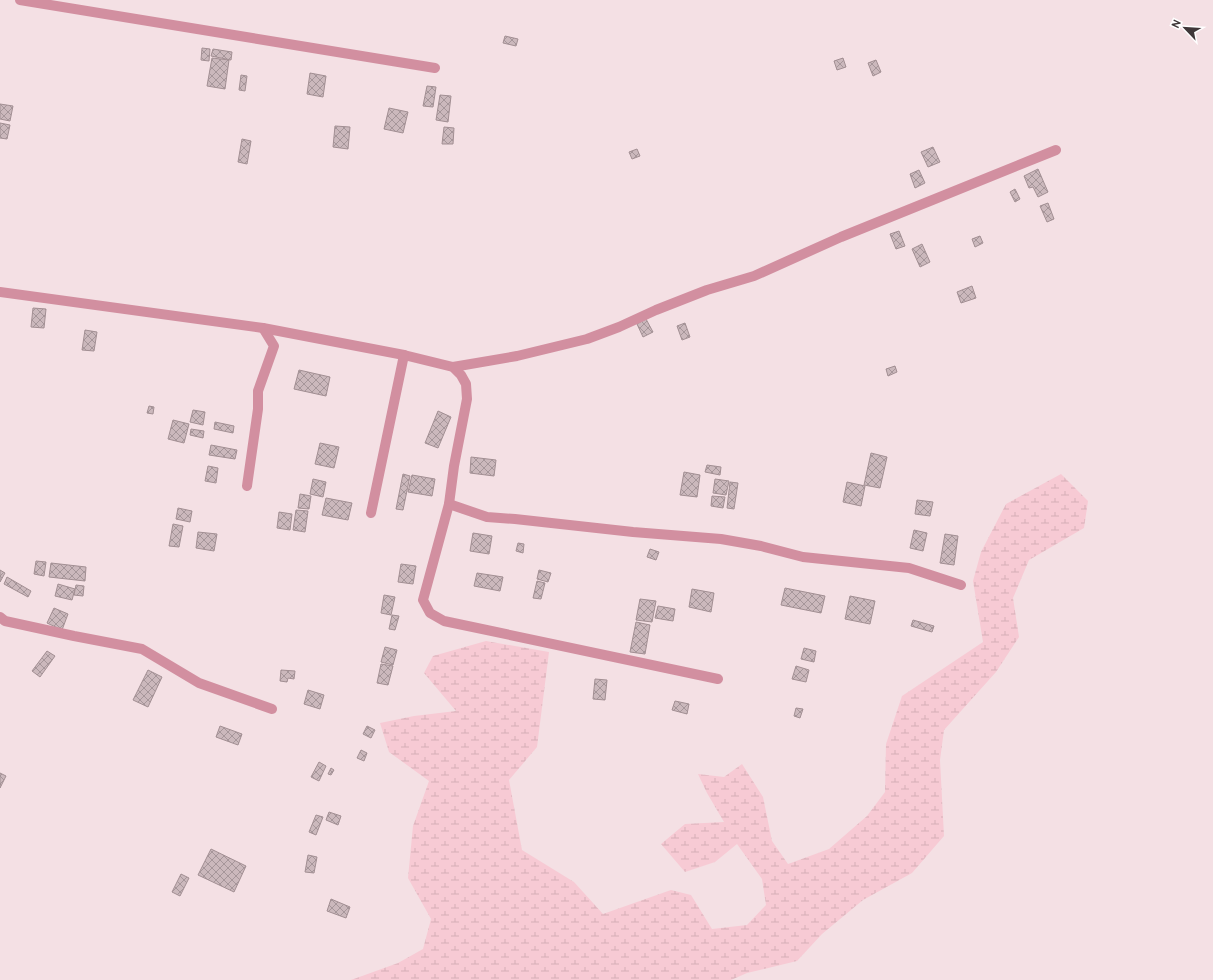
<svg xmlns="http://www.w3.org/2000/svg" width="1213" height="980" viewBox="0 0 1213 980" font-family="Overpass,sans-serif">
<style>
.wetland{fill:url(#wetland-marsh)}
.building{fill:url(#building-cross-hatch);stroke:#a28f93}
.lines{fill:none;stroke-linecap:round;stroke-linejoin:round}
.street{stroke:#d28fa0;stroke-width:10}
</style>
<defs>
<pattern id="wetland-marsh" width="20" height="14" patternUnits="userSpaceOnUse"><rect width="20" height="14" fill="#f7cad4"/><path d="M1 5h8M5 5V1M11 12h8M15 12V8" fill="none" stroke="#d5aeb7"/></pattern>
<pattern id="building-cross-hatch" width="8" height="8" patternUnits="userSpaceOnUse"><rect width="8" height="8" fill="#cbb8bc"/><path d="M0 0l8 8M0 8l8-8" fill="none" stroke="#a6969a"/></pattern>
</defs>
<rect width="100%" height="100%" fill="#f4e0e4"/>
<path class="wetland" d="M1061 474 1088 501 1084 528 1029 560 1013 598 1019 637 996 672 944 730 940 760 944 836 912 873 863 900 822 934 797 961 747 973 731 980H351L398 963 423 949 431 919 408 878 413 826 429 781 389 752 380 723 414 716 456 711 424 673 433 656 486 641 549 652 537 747 509 780 522 850 574 882 603 914 671 890 691 895 712 929 747 925 766 905 762 879 737 844 715 862 685 872 661 844 685 824 724 822 707 793 698 774 724 777 742 764 763 797 772 841 788 864 829 849 867 816 885 792 886 744 902 696 983 642 973 581 981 552 1006 504Z"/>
<g class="building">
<path d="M505 36 518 39 516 46 503 43Z"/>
<path d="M202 48 210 49 209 61 201 60Z"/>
<path d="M213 49 232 52 231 60 211 56Z"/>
<path d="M212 58 229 60 225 89 207 86Z"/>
<path d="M843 58 846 67 837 70 834 61Z"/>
<path d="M876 60 881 72 873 76 868 63Z"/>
<path d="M310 73 326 76 323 97 307 94Z"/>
<path d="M241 75 247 76 245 91 239 90Z"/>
<path d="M427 86 436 87 433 107 423 106Z"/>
<path d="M440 95 451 96 448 122 436 120Z"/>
<path d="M0 104 13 106 10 121 0 119Z"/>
<path d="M389 108 408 112 403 133 384 129Z"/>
<path d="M0 123 10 125 7 139 0 138Z"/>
<path d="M335 126 350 127 348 149 333 147Z"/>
<path d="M444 127 454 128 453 144H442Z"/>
<path d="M242 139 251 141 247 164 238 162Z"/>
<path d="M933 147 940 162 928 167 921 152Z"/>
<path d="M637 149 640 156 632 159 629 152Z"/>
<path d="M1038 169 1048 192 1038 197 1033 187 1029 188 1024 176Z"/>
<path d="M919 170 925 183 915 188 910 174Z"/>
<path d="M1015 189 1020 199 1015 202 1010 192Z"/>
<path d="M1048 203 1054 219 1047 222 1040 206Z"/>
<path d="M899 231 905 246 896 249 890 234Z"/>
<path d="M980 236 983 243 975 247 972 239Z"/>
<path d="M922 244 930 262 920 267 912 249Z"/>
<path d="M972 286 976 298 961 303 957 292Z"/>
<path d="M33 308 46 309 44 328 31 327Z"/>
<path d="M646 319 653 332 643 337 637 324Z"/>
<path d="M685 323 690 337 682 340 677 326Z"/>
<path d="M85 330 97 332 94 351 82 350Z"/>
<path d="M895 366 897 372 888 376 886 369Z"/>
<path d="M299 370 330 377 326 396 294 389Z"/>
<path d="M149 406 154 407 153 414 147 413Z"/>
<path d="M193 410 205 412 203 425 190 422Z"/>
<path d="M438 411 451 417 438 448 425 443Z"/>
<path d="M173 420 189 424 184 443 168 439Z"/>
<path d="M215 422 234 426 233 433 214 429Z"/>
<path d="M191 429 204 431 203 438 190 435Z"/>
<path d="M320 443 339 447 334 468 315 464Z"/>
<path d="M211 445 237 450 235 459 209 455Z"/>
<path d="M871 453 887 457 880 488 864 485Z"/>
<path d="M471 457 496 460 494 476 470 473Z"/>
<path d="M707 465 721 467 720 475 705 472Z"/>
<path d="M208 466 218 468 216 483 205 481Z"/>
<path d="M684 472 700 475 697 497 680 495Z"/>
<path d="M403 474 410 476 403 510 396 509Z"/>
<path d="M412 475 435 479 432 496 408 492Z"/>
<path d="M313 479 326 482 323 497 310 494Z"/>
<path d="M715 479 729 481 726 495 713 493Z"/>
<path d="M730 482 738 483 734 509 727 508Z"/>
<path d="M847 482 865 486 861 506 843 502Z"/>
<path d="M300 494 311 496 309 509 298 508Z"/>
<path d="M712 496 725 497 723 508 711 506Z"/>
<path d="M326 498 352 503 348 520 322 515Z"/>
<path d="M917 500 933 502 930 516 915 514Z"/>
<path d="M178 508 192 511 190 522 176 519Z"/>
<path d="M296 510 308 511 305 532 293 530Z"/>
<path d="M279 512 292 514 290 530 277 528Z"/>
<path d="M173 524 183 526 179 547 169 546Z"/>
<path d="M914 530 927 533 923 551 910 548Z"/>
<path d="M198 532 217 534 214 551 196 548Z"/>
<path d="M473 533 492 536 489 554 470 551Z"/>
<path d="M945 534 958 536 954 565 940 563Z"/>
<path d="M518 543 524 544 523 553 516 551Z"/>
<path d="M650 549 659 552 656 560 647 557Z"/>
<path d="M36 561 46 562 44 576 34 574Z"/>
<path d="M51 563 86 567 85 581 49 577Z"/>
<path d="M401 564 416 566 413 584 398 582Z"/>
<path d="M0 570 5 573 0 582Z"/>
<path d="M539 570 551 573 548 582 537 579Z"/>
<path d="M477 573 503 577 500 591 474 586Z"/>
<path d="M7 577 31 591 28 597 4 584Z"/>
<path d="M537 581 545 583 541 599 533 598Z"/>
<path d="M58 584 75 589 72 600 55 596Z"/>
<path d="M76 585 84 586 83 596 74 595Z"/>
<path d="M785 588 825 596 821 613 781 605Z"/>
<path d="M692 589 714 593 711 612 689 607Z"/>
<path d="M384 595 395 597 391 615 381 613Z"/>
<path d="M850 596 875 601 870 624 845 619Z"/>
<path d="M640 599 656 601 652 622 636 620Z"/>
<path d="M658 606 675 609 673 621 655 618Z"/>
<path d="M54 608 68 614 62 630 47 623Z"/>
<path d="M392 615 399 616 395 630 389 629Z"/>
<path d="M913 620 934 626 932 632 911 626Z"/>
<path d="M636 622 650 625 645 654 630 652Z"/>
<path d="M385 647 397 650 393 665 381 662Z"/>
<path d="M804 648 816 651 814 662 801 659Z"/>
<path d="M47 651 55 656 40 677 32 671Z"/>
<path d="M381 664 393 666 388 685 377 683Z"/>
<path d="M796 666 809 670 806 682 792 679Z"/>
<path d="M148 670 162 677 148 707 133 700Z"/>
<path d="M281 670 295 671 294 679 288 678 287 682 280 681Z"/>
<path d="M595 679 607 680 605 700 593 699Z"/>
<path d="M308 690 324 695 320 709 304 704Z"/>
<path d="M675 701 689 704 687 714 672 710Z"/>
<path d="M796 708 803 709 800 718 794 716Z"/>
<path d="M220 726 242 734 238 745 216 737Z"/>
<path d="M367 726 375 730 371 738 363 734Z"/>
<path d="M361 750 367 753 364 761 357 758Z"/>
<path d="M319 762 326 766 319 781 311 777Z"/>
<path d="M331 768 334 770 331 775 328 774Z"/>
<path d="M0 773 6 776 0 788Z"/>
<path d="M329 812 341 816 338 825 326 820Z"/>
<path d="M316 815 323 817 316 835 309 832Z"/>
<path d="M211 849 246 866 234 892 198 875Z"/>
<path d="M308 855 317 857 314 873 305 872Z"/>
<path d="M181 874 189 878 180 896 172 892Z"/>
<path d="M331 899 350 907 346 918 327 911Z"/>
</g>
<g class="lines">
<g class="street">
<path d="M20 0 435 68"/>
<path d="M0 292 263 328 404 355 453 367 461 375 466 384 467 399 454 466 449 504 423 600 430 613 444 621 718 679"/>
<path d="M453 367 517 356 587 339 619 327 656 310 707 290 754 276 841 237 1056 150"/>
<path d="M247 486 258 409V391L274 346 263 328"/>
<path d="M449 504 487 517 515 519 633 532 721 539 761 546 803 557 909 568 961 585"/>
<path d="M371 513 404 355"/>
<path d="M0 617 5 621 74 636 142 649 199 683 272 709"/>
</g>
</g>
<g transform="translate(1185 28) rotate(295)" stroke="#ffffff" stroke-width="3" paint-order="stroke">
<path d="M0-3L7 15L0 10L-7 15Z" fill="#3f3739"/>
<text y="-6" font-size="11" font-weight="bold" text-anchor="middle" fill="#3f3739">N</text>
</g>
</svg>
